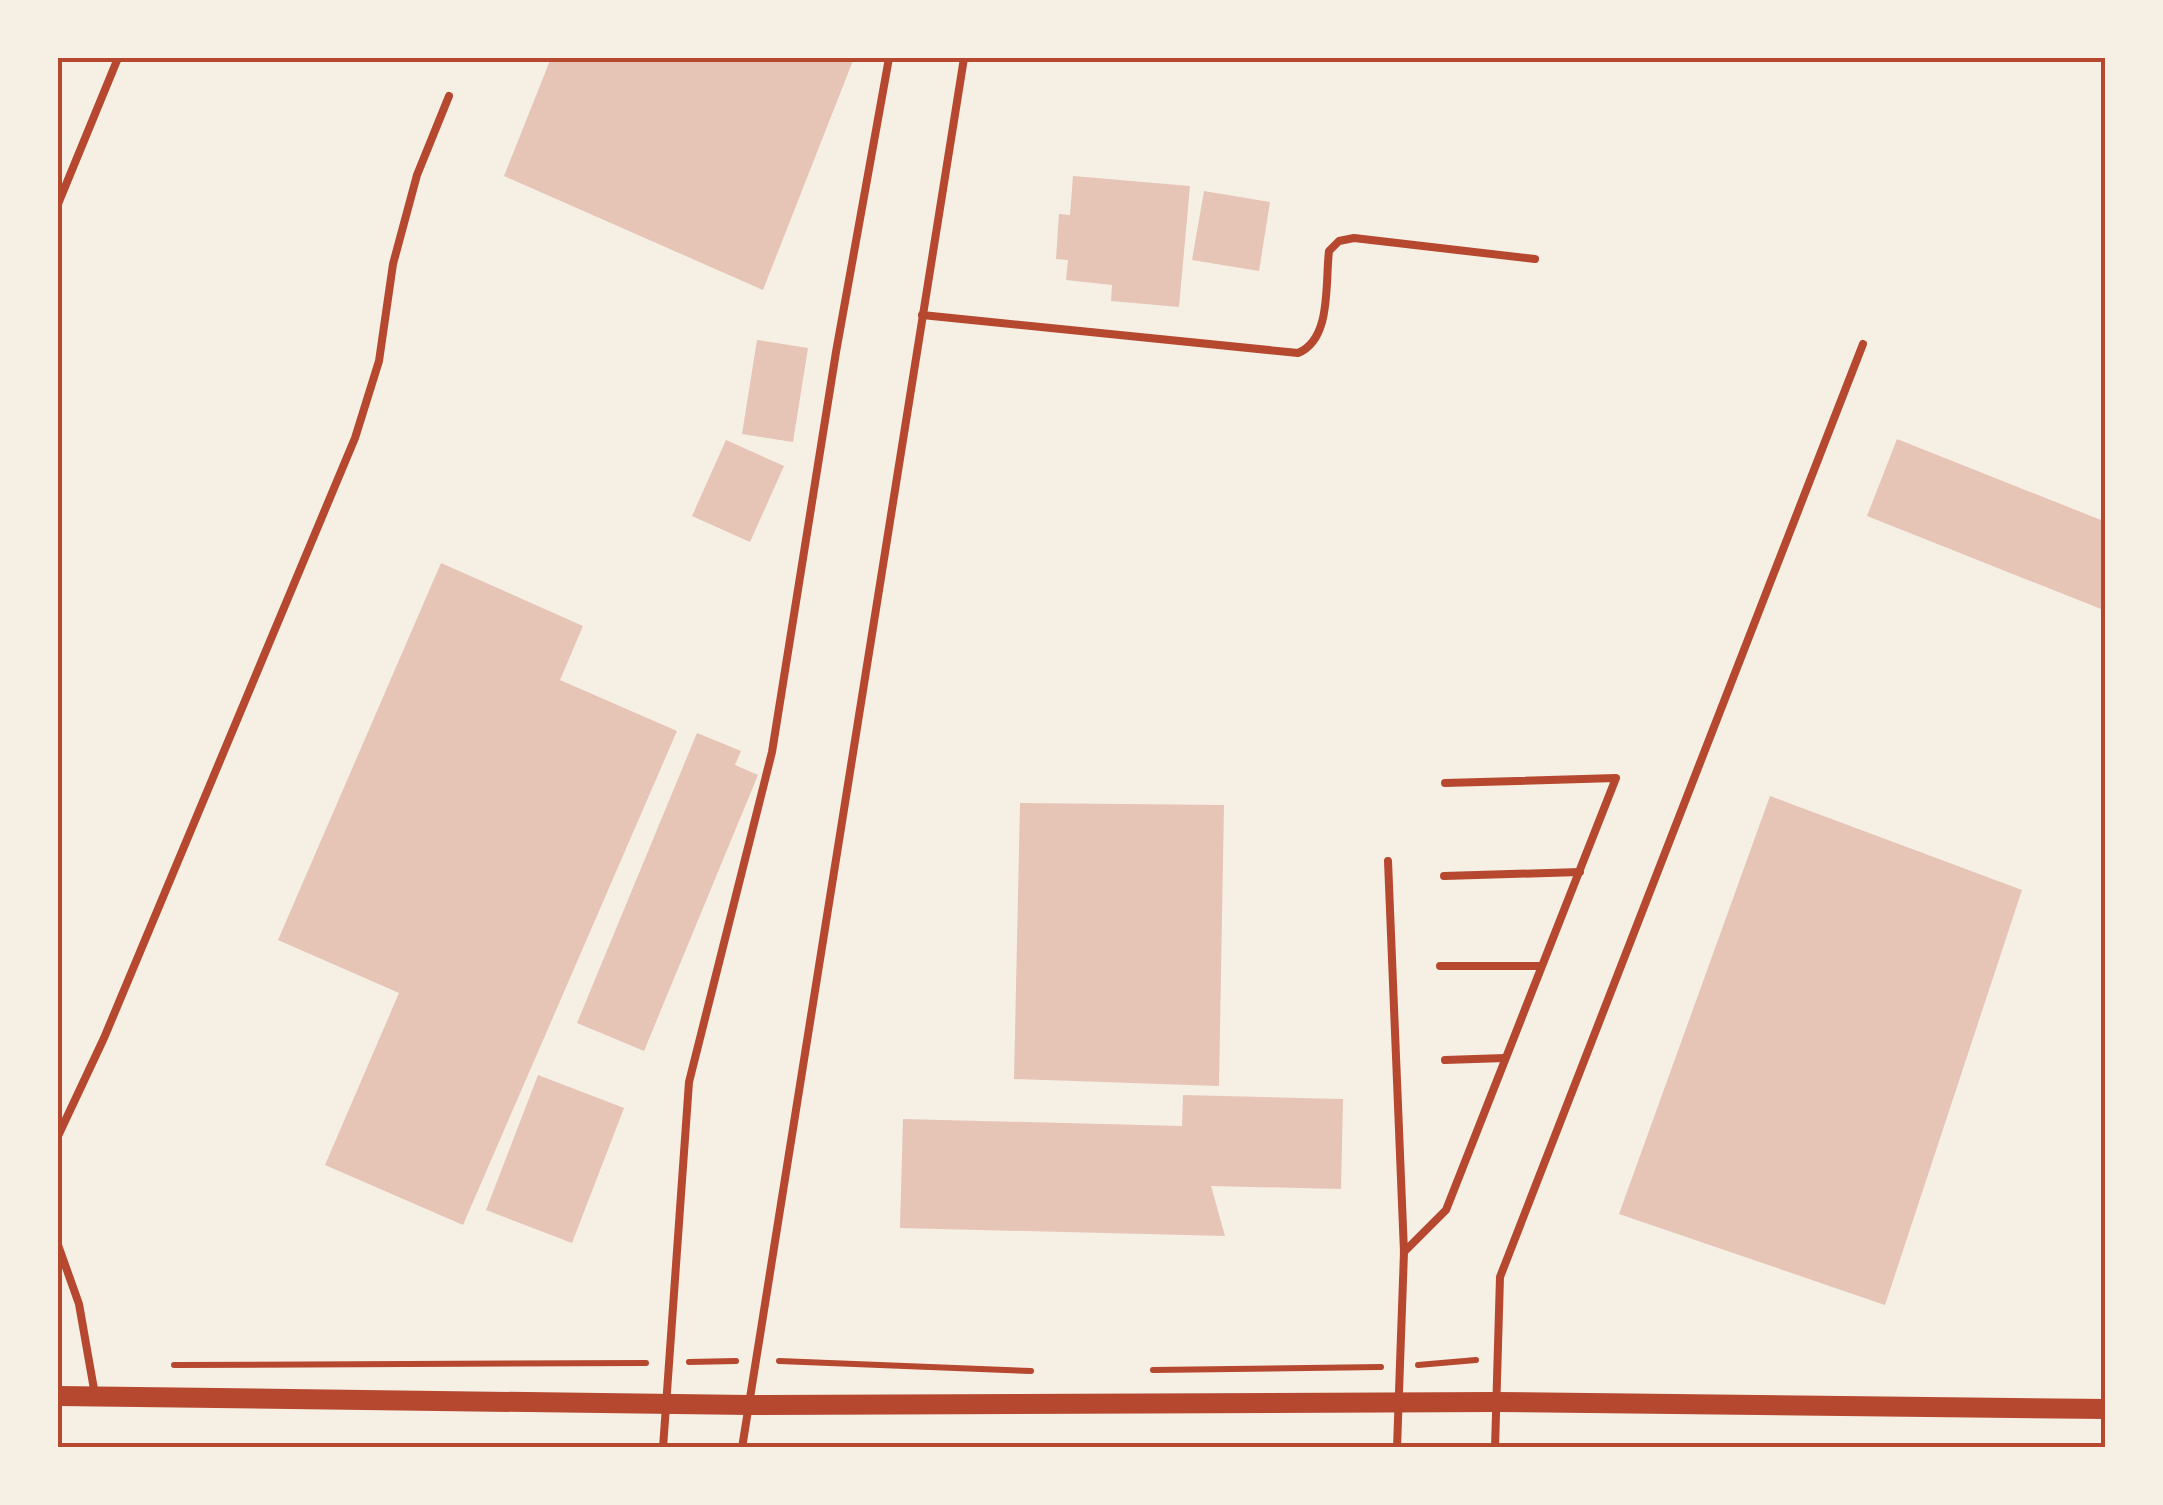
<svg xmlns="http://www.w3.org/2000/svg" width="2163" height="1505" viewBox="0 0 2163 1505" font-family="'Open Sans',sans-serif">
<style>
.building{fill:#e6c5b7}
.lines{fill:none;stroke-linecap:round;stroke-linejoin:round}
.path{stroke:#b5482f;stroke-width:6}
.service{stroke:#b5482f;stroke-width:8}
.secondary{stroke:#b5482f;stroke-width:20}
.neatline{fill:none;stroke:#b5482f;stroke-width:4}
</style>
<rect width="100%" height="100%" fill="#f6efe4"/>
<g class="building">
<path d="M551 58H854L763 290 504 176Z"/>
<path d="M1073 176 1190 186 1179 307 1111 301 1112 285 1066 280 1068 260 1056 259 1059 214 1070 215Z"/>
<path d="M1204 191 1270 202 1259 271 1192 260Z"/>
<path d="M757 340 808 348 793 442 742 434Z"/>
<path d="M1897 439 2106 522V611L1867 516Z"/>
<path d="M726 440 784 466 750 542 692 516Z"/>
<path d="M441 563 583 626 560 680 677 731 463 1225 325 1165 399 993 278 940Z"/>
<path d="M697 733 741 751 735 765 758 775 644 1051 577 1023Z"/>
<path d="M1770 796 2022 890 1885 1305 1619 1214Z"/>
<path d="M1020 803 1224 805 1219 1086 1014 1079Z"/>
<path d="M538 1075 624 1108 572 1243 486 1210Z"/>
<path d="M1183 1095 1343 1099 1341 1189 1211 1186 1225 1236 900 1228 903 1119 1182 1126Z"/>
</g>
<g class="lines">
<g class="path">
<path d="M779 1361 1031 1371"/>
<path d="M689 1362 736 1361"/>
<path d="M174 1365 646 1363"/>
<path d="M1418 1365 1476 1360"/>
<path d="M1153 1370 1381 1367"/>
</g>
<g class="service">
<path d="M58 204 118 58"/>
<path d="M922 315 1298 353C1332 339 1325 283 1329 251L1339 241 1354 238 1535 259"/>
<path d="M1388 861 1404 1252 1397 1448"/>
<path d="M1444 876 1580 872"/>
<path d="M1440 966H1540"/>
<path d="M1445 1060 1505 1058"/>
<path d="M58 1136 104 1038 355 438 379 361 393 264 417 175 449 96"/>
<path d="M58 1245 79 1304 95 1395"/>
<path d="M1404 1252 1446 1210 1616 778 1445 783"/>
<path d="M663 1448 689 1082 772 752 836 352 889 58"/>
<path d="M742 1448 964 58"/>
<path d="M1495 1448 1500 1277 1863 344"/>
</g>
<path class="secondary" d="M58 1396 749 1405 1496 1402 2106 1409"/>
</g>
<rect width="2163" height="1505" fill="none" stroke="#f6efe4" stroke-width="120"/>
<rect x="60" y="60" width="2043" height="1385" class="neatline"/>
</svg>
